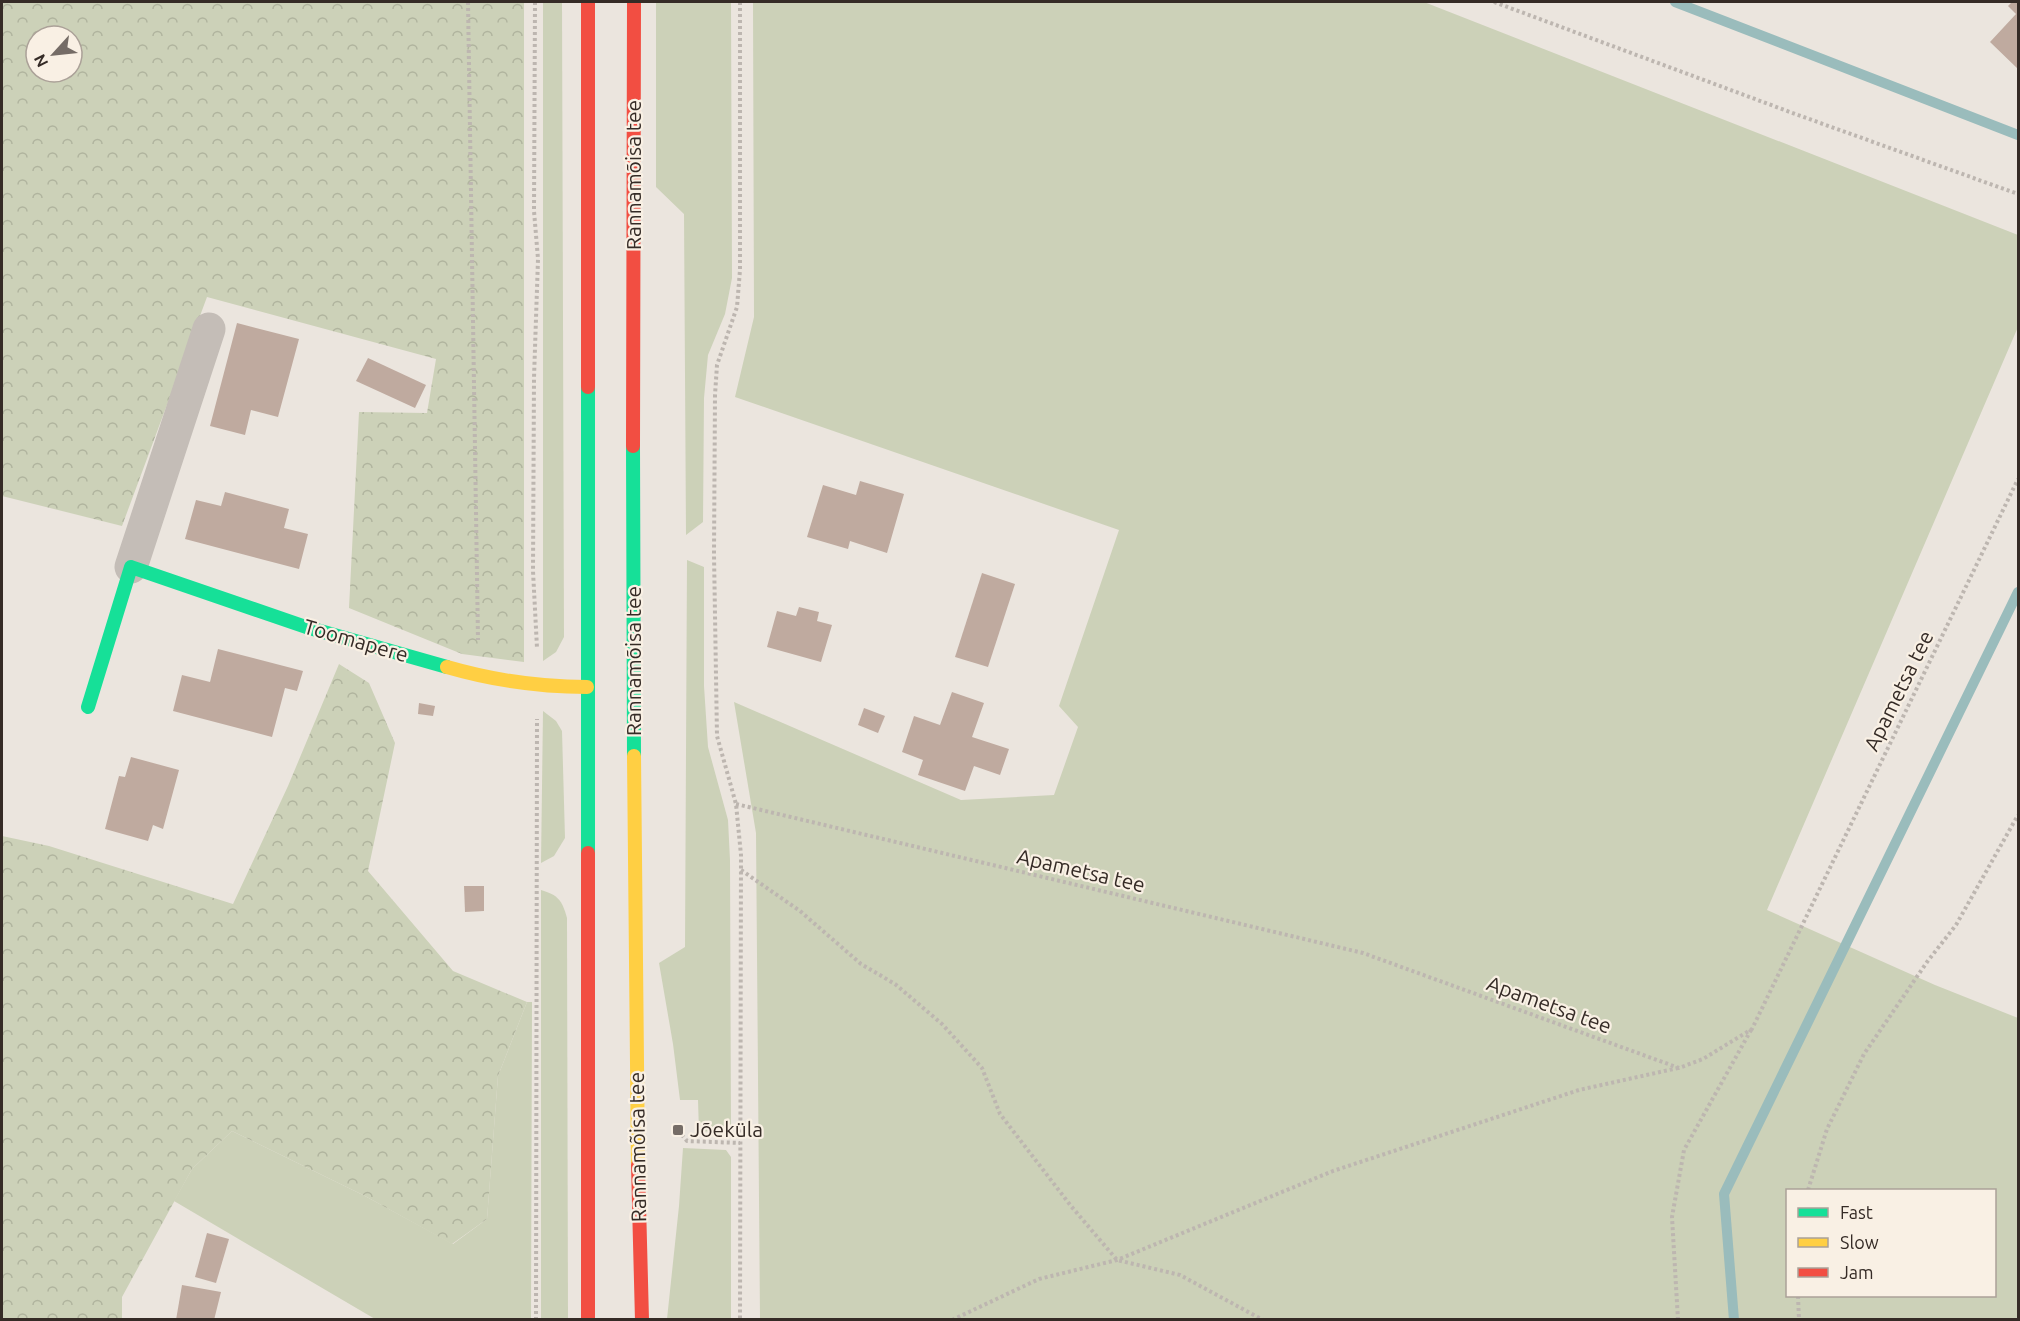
<svg xmlns="http://www.w3.org/2000/svg" width="2020" height="1321" viewBox="0 0 2020 1321" font-family="Ubuntu,sans-serif">
<style>
.green{fill:#ccd1b8;fill-rule:evenodd}
.forest{fill:url(#forest-crowns);fill-rule:evenodd}
.lines{fill:none;stroke-linecap:round;stroke-linejoin:round}
.stream{stroke:#9abcbc;stroke-width:10}
.building{fill:#bfaa9f}
.path{stroke:#bdb6b0;stroke-width:4;stroke-dasharray:3 3;stroke-linecap:butt}
.street{stroke:#c4bdb7;stroke-width:33}
.fast{stroke:#16e098;stroke-width:14}
.slow{stroke:#ffcf43;stroke-width:14}
.jam{stroke:#f24e42;stroke-width:14}
.poi-dot{fill:#756c66;stroke:#f9f0e4;stroke-width:2}
.labels{text-anchor:middle;stroke-width:4.5;stroke-linejoin:round;paint-order:stroke}
.street-label{font-size:21px;fill:#352b26;stroke:#f9f0e4}
.poi-label{font-size:21px;fill:#352b26;stroke:#f9f0e4;text-anchor:start}
</style>
<defs>
<pattern id="forest-crowns" width="20" height="18" patternUnits="userSpaceOnUse" patternTransform="scale(1.5)"><rect width="20" height="18" fill="#ccd1b8"/><path d="M2 6a3 3 0 1 1 6 0M12 15a3 3 0 1 1 6 0" fill="none" stroke="#b0b49e"/></pattern>
</defs>
<rect width="100%" height="100%" fill="#ebe5de"/>
<g class="green">
<path d="M543 2H562L564 637 556 652 543 661Z"/>
<path d="M656 2H731L732 278 725 314 708 355 704 398 703 522 686 535 684 214 656 187Z"/>
<path d="M753 2H1424L2018 235V327L1767 910 1935 985 2018 1018V1319H760L756 833 734 702 961 800 1054 795 1078 727 1059 706 1119 530 735 397 754 317ZM1994 1190V1296H1788V1190Z"/>
<path d="M687 560 704 567V686L708 747 728 820 730 860 731 1130 699 1132 698 1100H680L673 1044 659 963 685 947Z"/>
<path d="M543 711 556 721 562 731 565 838 554 856 541 863Z"/>
<path d="M541 890C558 895 562 900 567 918L568 1319H541Z"/>
<path d="M527 1002H532L531 1319H375L174 1201 192 1169 232 1131 365 1196 453 1244 487 1219 498 1076Z"/>
<path d="M683 1148 726 1150 731 1157V1319H667L679 1206Z"/>
</g>
<g class="forest">
<path d="M2 2H524V662L462 654 349 608 359 412 427 413 436 359 207 297 122 526 2 496ZM36 36H72V72H36Z"/>
<path d="M339 664 369 683 395 743 368 871 453 971 527 1002 498 1076 487 1219 452 1244 365 1196 232 1131 192 1169 122 1297V1319H2V836L49 846 233 904 288 786Z"/>
</g>
<g class="lines">
<g class="stream">
<path d="M1675 2 2018 135"/>
<path d="M1734 1320 1724 1194 2018 592"/>
</g>
</g>
<g class="building">
<path d="M2012 2H2018V69L1990 42 2016 14 2008 6Z"/>
<path d="M237 323 299 339 278 417 251 410 245 435 210 426Z"/>
<path d="M368 358 426 385 415 408 356 381Z"/>
<path d="M860 481 904 494 887 553 850 541 848 549 807 537 823 485 856 495Z"/>
<path d="M225 492 289 509 284 528 308 534 299 569 185 539 196 500 221 506Z"/>
<path d="M982 573 1015 584 988 667 955 657Z"/>
<path d="M799 607 819 612 817 621 832 625 821 662 767 647 777 611 796 616Z"/>
<path d="M218 649 303 671 297 691 285 688 272 737 173 711 182 675 210 682Z"/>
<path d="M952 692 984 703 972 737 1009 749 1000 775 974 766 965 791 918 775 923 760 902 752 914 716 940 725Z"/>
<path d="M419 703 435 706 433 716 418 714Z"/>
<path d="M864 708 885 716 878 733 858 725Z"/>
<path d="M131 757 179 770 163 829 153 825 148 841 105 829 119 776 125 777Z"/>
<path d="M464 886H484V911L465 912Z"/>
<path d="M207 1233 229 1239 216 1283 195 1277Z"/>
<path d="M182 1285 221 1292 214 1320H176Z"/>
</g>
<g class="lines">
<g class="path">
<path d="M468 2 478 640"/>
<path d="M535 2 534 211 538 259 534 378 533 571 537 648"/>
<path d="M740 2V270L737 307 717 365 715 395 714 554 717 736 736 804 741 855 740 1320"/>
<path d="M1494 2 1798 115 2018 194"/>
<path d="M736 804 1363 953 1679 1068 1703 1059 1752 1029 2018 479"/>
<path d="M741 870 800 911 861 964 895 984 942 1024 982 1068 1000 1114 1071 1206 1117 1260 1180 1275 1263 1320"/>
<path d="M678 1130 687 1141 740 1143"/>
<path d="M1808 1190 1827 1129 1864 1054 1927 962 1956 925 2018 815"/>
<path d="M1798 1296 1799 1320"/>
<path d="M536 1320 537 719"/>
<path d="M952 1320 1039 1279 1117 1260 1333 1171 1579 1090 1678 1068"/>
<path d="M1678 1320 1672 1217 1684 1150 1751 1030"/>
</g>
<path class="street" d="M131 567 209 329"/>
<g class="fast">
<path d="M588 387V853"/>
<path d="M633 446 634 756"/>
<path d="M88 707 131 567 306 627 447 667"/>
</g>
<g class="slow">
<path d="M447 667C492 680 540 687 587 687"/>
<path d="M634 756 638 1165"/>
</g>
<g class="jam">
<path d="M588 2V387"/>
<path d="M633 446 634 2"/>
<path d="M588 853V1320"/>
<path d="M638 1165 642 1320"/>
</g>
</g>
<rect class="poi-dot" x="672" y="1124" width="12" height="12" rx="3"/>
<g class="labels">
<g class="street-label">
<text transform="translate(634 175) rotate(-90)" y="7">Rannamõisa tee</text>
<text transform="translate(356 641) rotate(16)" y="7">Toomapere</text>
<text transform="translate(634 661) rotate(-90)" y="7">Rannamõisa tee</text>
<text transform="translate(1899 691) rotate(-64)" y="7">Apametsa tee</text>
<text transform="translate(1081 871) rotate(13)" y="7">Apametsa tee</text>
<text transform="translate(1549 1005) rotate(20)" y="7">Apametsa tee</text>
<text transform="translate(638 1147) rotate(-91)" y="7">Rannamõisa tee</text>
</g>
<g class="poi-label">
<text x="690" y="1137">Jõeküla</text>
</g>
</g>
<rect width="2020" height="1321" fill="none" stroke="#352b26" stroke-width="6"/>
<rect x="1786" y="1189" width="210" height="108" fill="#f9f0e4" stroke="#aba198" stroke-width="1.5"/>
<rect x="1798" y="1208" width="30" height="9" fill="#16e098" stroke="#aba198" stroke-width="1.5"/>
<text x="1840" y="1219" font-size="18" fill="#352b26">Fast</text>
<rect x="1798" y="1238" width="30" height="9" fill="#ffcf43" stroke="#aba198" stroke-width="1.5"/>
<text x="1840" y="1249" font-size="18" fill="#352b26">Slow</text>
<rect x="1798" y="1268" width="30" height="9" fill="#f24e42" stroke="#aba198" stroke-width="1.5"/>
<text x="1840" y="1279" font-size="18" fill="#352b26">Jam</text>
<g transform="translate(54 54) rotate(243)"><circle r="28" fill="#f9f0e4" stroke="#aba198" stroke-width="1.5"/>
<path d="M0-4.5L10 22L0 15L-10 22Z" fill="#756c66"/>
<text y="-9" font-size="16" font-weight="bold" text-anchor="middle" fill="#352b26">N</text>
</g>
</svg>
